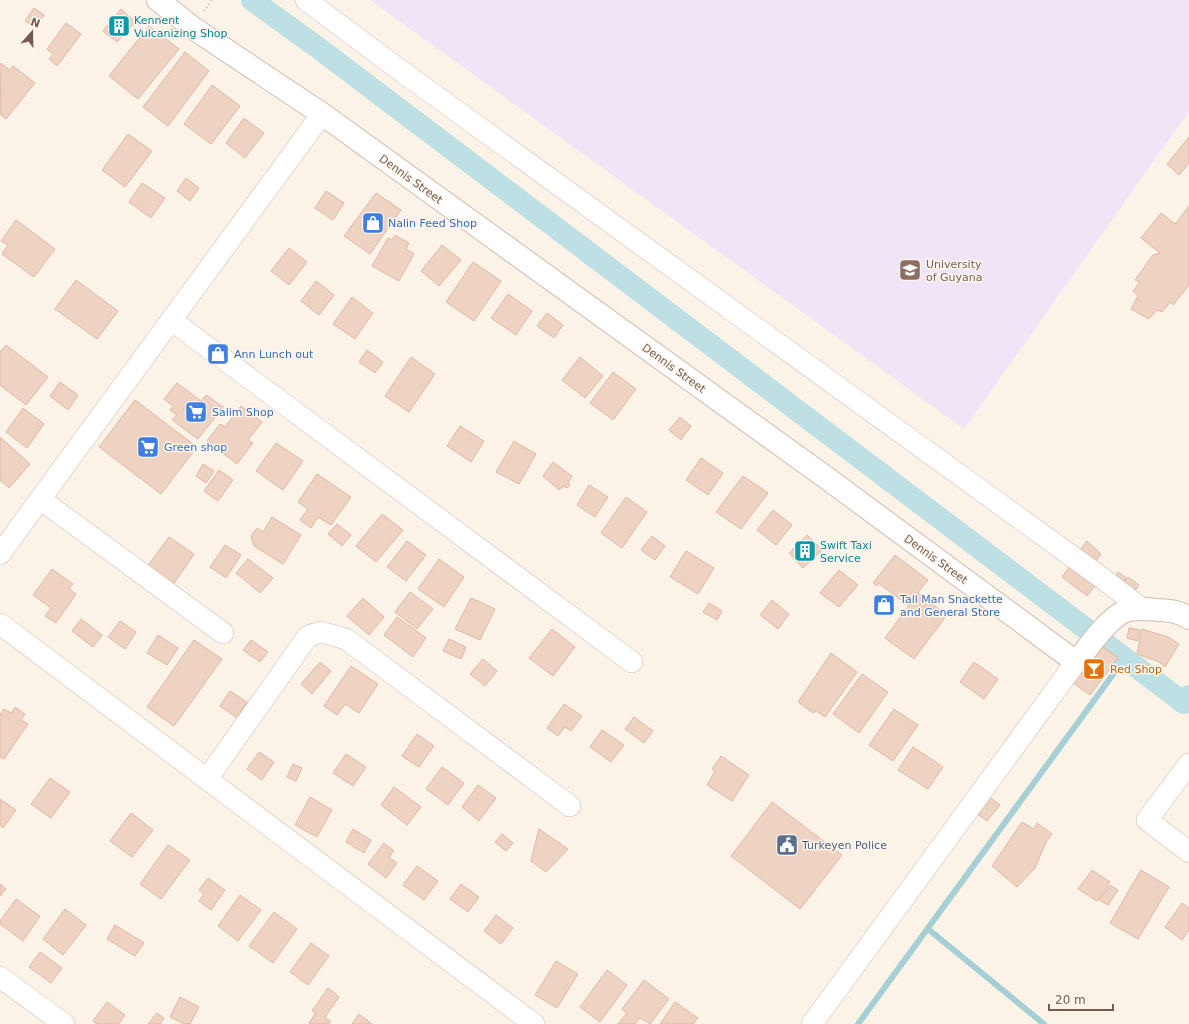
<svg xmlns="http://www.w3.org/2000/svg" width="1189" height="1024" viewBox="0 0 1189 1024" font-family="'DejaVu Sans',sans-serif">
<style>
.education{fill:#f0e5f7}
.lines{fill:none;stroke-linecap:round;stroke-linejoin:round}
.stream{stroke:#a5cfd4;stroke-width:6}
.canal{stroke:#bedfe3;stroke-width:22}
.building{fill:#eed2c2;stroke:#e0b8a4}
.street-casing{stroke:#ccbbaf;stroke-width:22}
.secondary-casing{stroke:#cfbbad;stroke-width:24}
.path{stroke:#d3b5a5;stroke-width:2.5;stroke-dasharray:1 3;stroke-linecap:butt}
.street{stroke:#fff;stroke-width:21}
.secondary{stroke:#fff;stroke-width:22}
.labels{text-anchor:middle;stroke-width:3;stroke-linejoin:round;paint-order:stroke}
.culture-label{font-size:11px;fill:#0d838f;stroke:#fef7ef;text-anchor:start}
.street-label{font-size:11px;fill:#735a4e;stroke:#fef7ef}
.shop-label{font-size:11px;fill:#366cbe;stroke:#fef7ef;text-anchor:start}
.education-label{font-size:11px;fill:#785e54;stroke:#fef7ef;text-anchor:start}
.food-label{font-size:11px;fill:#c56008;stroke:#fef7ef;text-anchor:start}
.service-label{font-size:11px;fill:#4e5e75;stroke:#fef7ef;text-anchor:start}
</style>
<rect width="100%" height="100%" fill="#fbf3e8"/>
<path class="education" d="M370 0H1189V111L964 429Z"/>
<g class="lines">
<g class="stream">
<path d="M928 929 1044 1024"/>
<path d="M858 1024 1125 658"/>
</g>
<path class="canal" d="M252 0 317 47 1184 703 1189 696"/>
</g>
<g class="building">
<path d="M34 8 44 15 35 28 25 21Z"/>
<path d="M121 9 135 22 117 42 103 31Z"/>
<path d="M66 23 81 34 57 66 49 59 53 54 47 49Z"/>
<path d="M149 26 179 49 138 99 109 76Z"/>
<path d="M185 52 209 71 168 126 143 107Z"/>
<path d="M1 63 10 70 13 66 35 83 6 119 0 114Z"/>
<path d="M212 85 240 106 211 144 184 124Z"/>
<path d="M244 118 264 133 245 158 226 143Z"/>
<path d="M128 134 152 151 125 187 102 170Z"/>
<path d="M1189 137V163L1179 175 1167 164Z"/>
<path d="M186 178 199 188 190 201 177 191Z"/>
<path d="M142 183 165 198 151 218 129 202Z"/>
<path d="M326 191 344 203 333 220 315 208Z"/>
<path d="M376 193 401 210 370 254 344 236Z"/>
<path d="M1189 206V285L1173 305 1170 302 1162 312 1157 310 1149 319 1131 309 1138 296 1133 291 1140 282 1135 280 1153 255 1160 253 1141 238 1161 213 1175 224Z"/>
<path d="M16 220 55 249 34 277 2 254 8 245 1 241Z"/>
<path d="M395 235 409 243 406 249 414 254 399 281 372 266 388 238 392 240Z"/>
<path d="M442 245 461 260 439 286 421 271Z"/>
<path d="M289 248 307 262 289 285 271 271Z"/>
<path d="M473 262 501 281 474 321 446 302Z"/>
<path d="M76 280 118 311 97 339 55 309Z"/>
<path d="M316 281 334 295 319 315 301 301Z"/>
<path d="M508 294 532 311 516 335 491 318Z"/>
<path d="M352 297 373 313 355 339 333 324Z"/>
<path d="M547 313 563 325 554 338 537 326Z"/>
<path d="M6 345 48 377 26 405 0 385V352Z"/>
<path d="M367 350 383 362 375 373 359 362Z"/>
<path d="M411 357 435 374 409 412 385 396Z"/>
<path d="M580 357 603 376 585 398 562 380Z"/>
<path d="M613 372 636 389 613 420 590 403Z"/>
<path d="M60 382 78 395 68 410 50 396Z"/>
<path d="M177 383 201 401 206 395 223 407 198 439 172 420 177 415 170 410 173 406 164 399Z"/>
<path d="M135 400 197 447 161 494 99 447Z"/>
<path d="M241 406 262 422 248 440 253 443 237 464 207 441 220 424 225 427Z"/>
<path d="M23 408 44 424 27 448 6 432Z"/>
<path d="M680 417 691 426 681 440 669 430Z"/>
<path d="M460 426 484 441 471 462 447 446Z"/>
<path d="M0 437 30 464 9 488 0 480Z"/>
<path d="M514 441 536 454 519 484 496 472Z"/>
<path d="M276 443 303 461 283 490 256 471Z"/>
<path d="M701 458 723 473 708 495 686 480Z"/>
<path d="M553 462 572 476 568 483 570 485 567 488 563 486 559 490 543 476Z"/>
<path d="M203 464 214 471 206 483 196 476Z"/>
<path d="M219 470 233 480 218 501 204 491Z"/>
<path d="M317 474 351 497 331 525 318 517 311 528 300 520 308 509 298 502Z"/>
<path d="M743 476 768 493 741 529 716 512Z"/>
<path d="M589 485 608 497 595 517 577 505Z"/>
<path d="M626 497 647 512 622 548 601 533Z"/>
<path d="M773 510 792 525 776 545 757 530Z"/>
<path d="M382 514 403 530 376 562 356 546Z"/>
<path d="M272 517 301 535 283 564 254 546 251 536 257 528 263 532Z"/>
<path d="M337 524 351 535 342 546 328 534Z"/>
<path d="M807 535 822 550 803 568 789 553Z"/>
<path d="M652 536 665 546 655 560 641 550Z"/>
<path d="M169 537 194 554 173 585 147 567Z"/>
<path d="M407 541 426 555 406 581 387 567Z"/>
<path d="M1087 541 1101 554 1092 566 1077 554Z"/>
<path d="M225 545 241 555 226 578 210 567Z"/>
<path d="M686 551 714 568 698 594 670 577Z"/>
<path d="M895 555 928 580 908 605 878 583 877 586 873 583Z"/>
<path d="M248 559 273 578 260 593 236 573Z"/>
<path d="M439 559 464 577 444 607 418 589Z"/>
<path d="M1070 566 1095 586 1087 596 1062 577Z"/>
<path d="M52 569 73 584 69 589 76 594 56 623 45 616 51 608 33 595Z"/>
<path d="M839 570 858 585 839 607 820 593Z"/>
<path d="M1118 572 1126 578 1120 586 1112 580Z"/>
<path d="M1128 577 1139 585 1131 596 1120 588Z"/>
<path d="M410 592 433 609 417 629 395 612Z"/>
<path d="M918 593 947 615 914 659 885 638Z"/>
<path d="M363 598 384 617 369 635 347 616Z"/>
<path d="M471 598 495 609 480 640 455 629Z"/>
<path d="M772 600 789 614 778 629 760 615Z"/>
<path d="M709 603 722 611 717 620 703 612Z"/>
<path d="M397 617 426 638 413 657 384 635Z"/>
<path d="M81 619 102 635 93 647 72 631Z"/>
<path d="M120 621 136 632 125 649 108 637Z"/>
<path d="M1129 628 1140 630 1138 641 1127 638Z"/>
<path d="M552 629 575 647 553 676 529 658Z"/>
<path d="M1142 629 1168 637 1179 644 1165 667 1159 662 1137 654Z"/>
<path d="M158 635 178 648 167 665 147 653Z"/>
<path d="M449 639 466 647 461 659 443 651Z"/>
<path d="M194 640 222 659 174 726 147 707Z"/>
<path d="M251 640 268 652 260 662 243 650Z"/>
<path d="M1098 643 1118 658 1090 695 1070 681Z"/>
<path d="M831 653 857 672 825 717 816 711 813 713 798 702Z"/>
<path d="M483 659 497 671 485 686 470 674Z"/>
<path d="M320 662 331 671 312 694 301 684Z"/>
<path d="M974 662 998 679 984 699 960 682Z"/>
<path d="M351 666 378 684 359 713 345 704 337 715 324 706Z"/>
<path d="M862 674 888 692 859 733 833 714Z"/>
<path d="M230 691 247 702 237 718 220 706Z"/>
<path d="M564 704 582 716 571 731 565 727 558 736 547 728Z"/>
<path d="M15 707 25 714 21 720 28 724 4 759 0 757V715L4 709 11 713Z"/>
<path d="M894 709 918 725 893 761 869 745Z"/>
<path d="M634 717 653 731 644 743 625 729Z"/>
<path d="M602 730 624 745 611 762 590 747Z"/>
<path d="M417 734 434 746 419 767 402 756Z"/>
<path d="M913 747 943 767 928 789 898 770Z"/>
<path d="M259 752 274 762 262 780 247 769Z"/>
<path d="M346 754 366 767 353 786 333 773Z"/>
<path d="M721 756 749 775 732 801 707 785 715 771 712 769Z"/>
<path d="M293 764 302 768 296 781 287 777Z"/>
<path d="M442 767 464 783 448 805 426 789Z"/>
<path d="M50 778 70 792 51 818 31 804Z"/>
<path d="M478 785 496 798 479 821 462 807Z"/>
<path d="M394 787 421 807 407 825 381 805Z"/>
<path d="M985 794 1000 805 987 821 973 811Z"/>
<path d="M310 797 332 810 317 837 295 825Z"/>
<path d="M0 799 16 810 3 828 0 825Z"/>
<path d="M772 802 842 855 800 909 731 856Z"/>
<path d="M131 813 153 830 132 857 110 841Z"/>
<path d="M1022 822 1034 829 1037 823 1052 834 1046 842 1035 868 1017 887 992 866Z"/>
<path d="M353 829 371 840 364 853 346 842Z"/>
<path d="M539 829 568 849 546 872 531 861Z"/>
<path d="M502 834 513 843 506 851 495 842Z"/>
<path d="M384 843 394 851 389 857 397 863 386 878 368 864Z"/>
<path d="M168 845 190 860 161 899 140 884Z"/>
<path d="M417 866 438 881 424 900 403 885Z"/>
<path d="M1092 870 1110 882 1097 901 1078 889Z"/>
<path d="M1141 870 1169 887 1138 939 1110 923Z"/>
<path d="M208 878 225 890 211 910 199 901 204 894 199 890Z"/>
<path d="M0 884 6 889 0 896Z"/>
<path d="M461 884 479 897 468 912 450 899Z"/>
<path d="M1110 885 1118 890 1108 905 1099 900Z"/>
<path d="M240 895 261 910 238 941 218 926Z"/>
<path d="M16 899 40 916 23 941 0 924V921Z"/>
<path d="M1182 903 1189 908V930L1182 940 1165 927Z"/>
<path d="M65 909 86 925 63 955 43 939Z"/>
<path d="M274 912 297 929 273 963 249 946Z"/>
<path d="M496 915 513 928 501 944 484 931Z"/>
<path d="M115 925 144 943 135 956 107 939Z"/>
<path d="M311 943 329 956 308 985 290 972Z"/>
<path d="M40 952 62 968 51 983 29 967Z"/>
<path d="M556 961 578 974 557 1008 535 995Z"/>
<path d="M607 970 627 985 600 1022 580 1007Z"/>
<path d="M644 980 669 999 650 1024 640 1018 635 1024H618L627 1013 622 1009Z"/>
<path d="M328 988 339 997 325 1017 331 1022 329 1024H310L309 1023 316 1013 312 1011Z"/>
<path d="M180 997 199 1007 190 1024H184L170 1017Z"/>
<path d="M107 1002 125 1015 119 1024H97L93 1021Z"/>
<path d="M675 1002 698 1018 693 1024H660Z"/>
<path d="M157 1013 164 1018 160 1024H148Z"/>
<path d="M359 1014 372 1024H352Z"/>
</g>
<g class="lines">
<g class="street-casing">
<g id="street">
<path d="M306 0 408 76 1102 578 1141 608"/>
<path d="M171 320 632 662"/>
<path d="M40 499 223 633"/>
<path d="M0 554 322 114"/>
<path d="M0 624 534 1024"/>
<path d="M1189 764 1147 820 1189 852"/>
<path d="M207 779 308 636 321 632 346 639 570 806"/>
<path d="M0 977 64 1024"/>
<path d="M812 1024 1076 662"/>
</g>
</g>
<g class="secondary-casing">
<path id="secondary" d="M158 0 193 28 322 114 828 479 1076 662C1090 646 1105 622 1123 612 1133 607 1146 609 1157 610 1168 610 1180 612 1189 618"/>
</g>
<path class="path" d="M204 11 212 0"/>
<use href="#street" class="street"/>
<use href="#secondary" class="secondary"/>
</g>
<defs>
<g id="building-square" transform="scale(1.15)"><rect x="-9" y="-9" width="18" height="18" rx="4" fill="#0f9aa8" stroke="#fef7ef"/><path d="M-4-6H4V6H1V3H-1V6H-4ZM-2.5-4.3h1.7v1.8h-1.7ZM.8-4.3h1.7v1.8H.8ZM-2.5-1h1.7V.8h-1.7ZM.8-1h1.7V.8H.8Z" fill="#fff"/></g>
<g id="shop-square" transform="scale(1.15)"><rect x="-9" y="-9" width="18" height="18" rx="4" fill="#3f7fe0" stroke="#fef7ef"/><path d="M-5-2.5h2.3a2.7 3.5 0 0 1 5.4 0H5L5.5 6h-11ZM-1.5-2.5h3a1.5 2.3 0 0 0-3 0Z" fill="#fff"/></g>
<g id="university-square" transform="scale(1.15)"><rect x="-9" y="-9" width="18" height="18" rx="4" fill="#8d6e63" stroke="#fef7ef"/><path d="M0-5L7-2L0 1L-7-2ZM-4 1L0 2.5L4 1V4Q0 6-4 4Z" fill="#fff"/></g>
<g id="supermarket-square" transform="scale(1.15)"><rect x="-9" y="-9" width="18" height="18" rx="4" fill="#3f7fe0" stroke="#fef7ef"/><path d="M-6-5.5h2.5l.6 2H6L4.5 2H-2.5L-4.4-4H-6ZM-1.5 3.2a1.3 1.3 0 1 0 .1 0ZM3 3.2a1.3 1.3 0 1 0 .1 0Z" fill="#fff"/></g>
<g id="bar-square" transform="scale(1.15)"><rect x="-9" y="-9" width="18" height="18" rx="4" fill="#e8710a" stroke="#fef7ef"/><path d="M-6-5H6L.8 .8V4.5H3.5V6h-7V4.5H-.8V.8Z" fill="#fff"/></g>
<g id="civic-square" transform="scale(1.15)"><rect x="-9" y="-9" width="18" height="18" rx="4" fill="#5c6f8a" stroke="#fef7ef"/><path d="M-.6-6.5H3V-4.5H.6V-3L4-1V1h2V6H-6V1h2V-1L-.6-3ZM-1.2 2.5V6h2.4V2.5Z" fill="#fff"/></g>
</defs>
<g fill-rule="evenodd">
<use href="#building-square" x="119" y="26"/>
<use href="#shop-square" x="373" y="223"/>
<use href="#university-square" x="910" y="270"/>
<use href="#shop-square" x="218" y="354"/>
<use href="#supermarket-square" x="196" y="412"/>
<use href="#supermarket-square" x="148" y="447"/>
<use href="#building-square" x="805" y="551"/>
<use href="#shop-square" x="884" y="605"/>
<use href="#bar-square" x="1094" y="669"/>
<use href="#civic-square" x="787" y="845"/>
</g>
<g class="labels">
<g class="culture-label">
<text x="134" y="24">Kennent<tspan x="134" dy="13">Vulcanizing Shop</tspan></text>
<text x="820" y="549">Swift Taxi<tspan x="820" dy="13">Service</tspan></text>
</g>
<g class="street-label">
<text transform="translate(411 179) rotate(36)" y="4">Dennis Street</text>
<text transform="translate(674 368) rotate(36)" y="4">Dennis Street</text>
<text transform="translate(936 559) rotate(36)" y="4">Dennis Street</text>
</g>
<g class="shop-label">
<text x="388" y="227">Nalin Feed Shop</text>
<text x="234" y="358">Ann Lunch out</text>
<text x="212" y="416">Salim Shop</text>
<text x="164" y="451">Green shop</text>
<text x="900" y="603">Tall Man Snackette<tspan x="900" dy="13">and General Store</tspan></text>
</g>
<g class="education-label">
<text x="926" y="268">University<tspan x="926" dy="13">of Guyana</tspan></text>
</g>
<g class="food-label">
<text x="1110" y="673">Red Shop</text>
</g>
<g class="service-label">
<text x="802" y="849">Turkeyen Police</text>
</g>
</g>
<g transform="translate(32 32) rotate(20)" stroke="#fef7ef" stroke-width="3" paint-order="stroke">
<path d="M0-3L7 15L0 10L-7 15Z" fill="#735a4e"/>
<text y="-6" font-size="11" font-weight="bold" text-anchor="middle" fill="#735a4e">N</text>
</g>
<path d="M1049 1004v6h64v-6" fill="none" stroke="#735a4e" stroke-width="2"/>
<text x="1055" y="1004" font-size="12" fill="#735a4e" stroke="#fef7ef" stroke-width="3" paint-order="stroke">20 m</text>
</svg>
